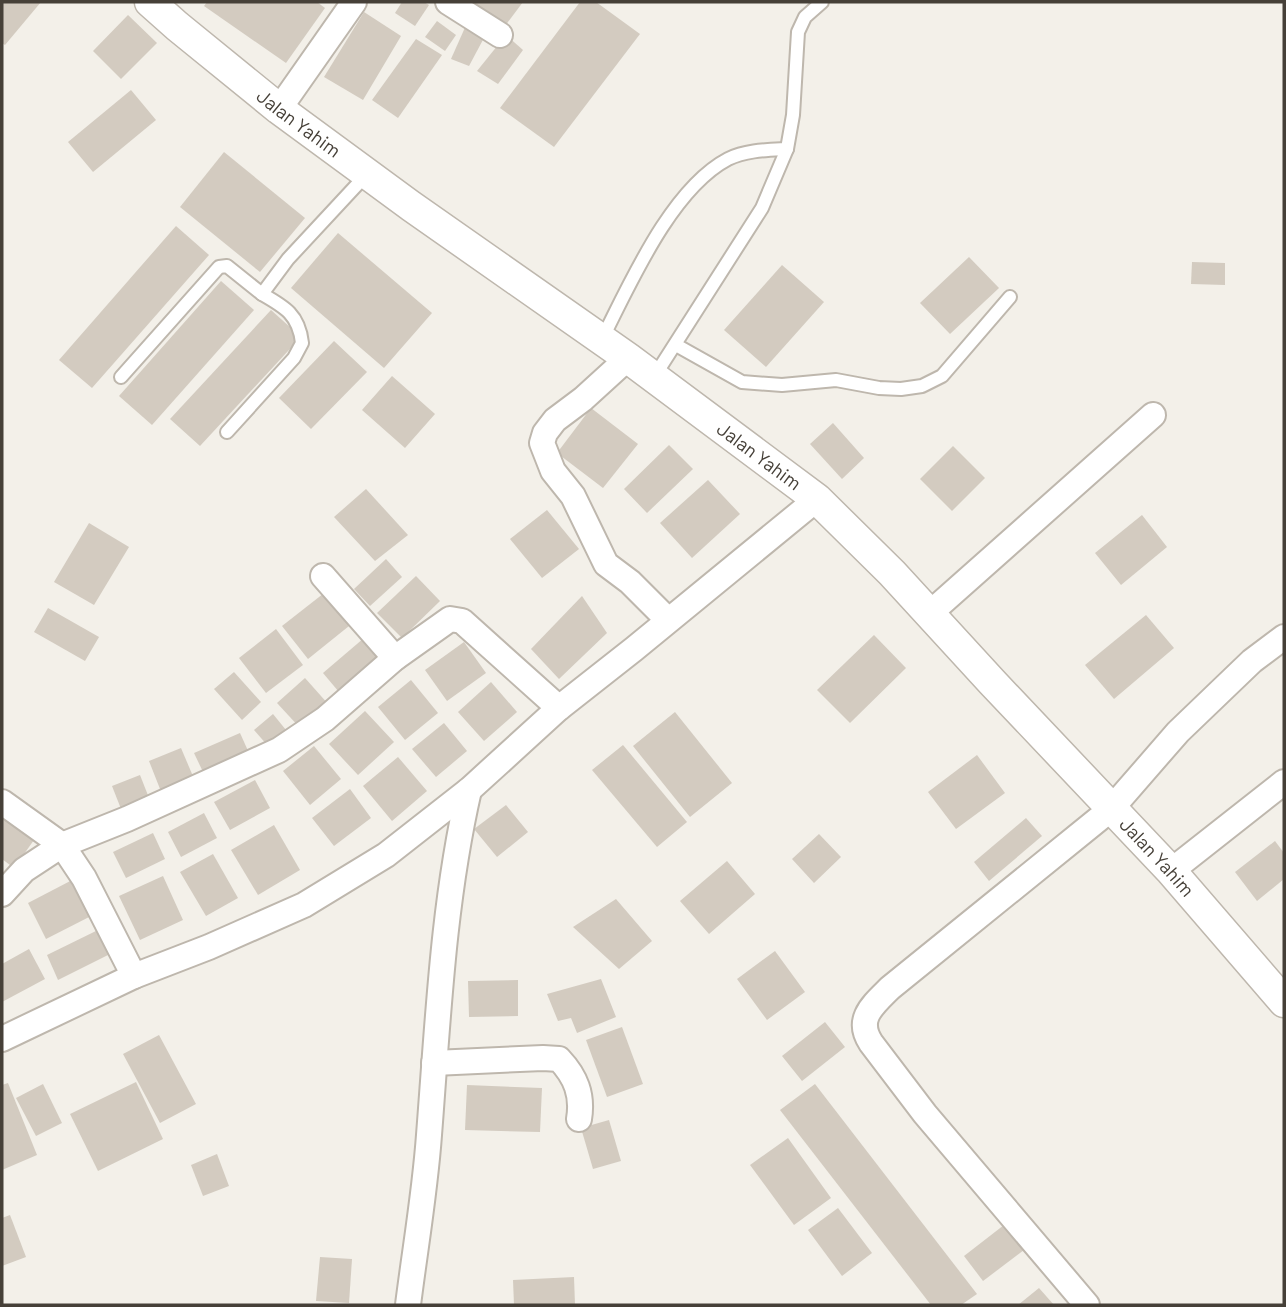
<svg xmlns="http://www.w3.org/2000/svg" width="1286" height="1307" viewBox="0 0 1286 1307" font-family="Barlow,sans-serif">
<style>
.building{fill:#d3cbc0}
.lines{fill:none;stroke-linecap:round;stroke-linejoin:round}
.service-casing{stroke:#beb7ad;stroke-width:16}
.minor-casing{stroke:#beb7ad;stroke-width:28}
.tertiary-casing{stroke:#beb7ad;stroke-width:33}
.service{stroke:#fff;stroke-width:12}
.minor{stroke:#fff;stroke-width:24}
.tertiary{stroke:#fff;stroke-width:30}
.labels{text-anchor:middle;stroke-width:5;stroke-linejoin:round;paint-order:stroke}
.street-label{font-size:19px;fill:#464038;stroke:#fff}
</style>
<rect width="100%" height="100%" fill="#f3f0e9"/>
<g class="building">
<path d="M2 2H41L5 45 2 43Z"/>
<path d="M207 2H317L325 8 286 63 204 6Z"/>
<path d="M402 2H424L429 5 415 26 395 13Z"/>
<path d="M472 2H523L505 26Z"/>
<path d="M580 2H596L640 34 554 147 500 108Z"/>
<path d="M364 12 401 36 363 100 324 77Z"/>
<path d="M128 15 157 43 121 79 93 51Z"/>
<path d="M437 21 456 35 445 51 425 37Z"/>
<path d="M467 23 485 36 469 66 451 59Z"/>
<path d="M506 35 523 50 498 84 477 71Z"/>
<path d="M416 39 442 55 398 118 372 100Z"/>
<path d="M131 90 156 120 93 172 68 142Z"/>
<path d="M224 152 305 218 260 272 180 207Z"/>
<path d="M176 226 209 255 92 388 59 360Z"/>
<path d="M338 233 432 313 384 368 291 288Z"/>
<path d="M969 257 999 288 950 334 920 303Z"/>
<path d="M1192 262 1225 263V285L1191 284Z"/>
<path d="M782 265 824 302 766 367 724 330Z"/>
<path d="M221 281 254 310 152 425 119 396Z"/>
<path d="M271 310 301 337 200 446 170 419Z"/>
<path d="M334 341 367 372 311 429 279 398Z"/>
<path d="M392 376 435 414 405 448 362 410Z"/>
<path d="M591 408 638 444 603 488 557 453Z"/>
<path d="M833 423 864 458 842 479 810 444Z"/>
<path d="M669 445 693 469 647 513 624 489Z"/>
<path d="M953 446 985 478 952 511 920 479Z"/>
<path d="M708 480 740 514 692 558 660 523Z"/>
<path d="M366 489 408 535 375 561 334 517Z"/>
<path d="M547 510 579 549 542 578 510 539Z"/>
<path d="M1142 515 1167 547 1121 585 1095 553Z"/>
<path d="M89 523 129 547 94 605 54 582Z"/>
<path d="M386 559 402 577 370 606 354 589Z"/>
<path d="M416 576 440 601 402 638 377 613Z"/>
<path d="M328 590 354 622 308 659 282 626Z"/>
<path d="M582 596 607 633 559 679 531 649Z"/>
<path d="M48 608 99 637 85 661 34 632Z"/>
<path d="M1146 615 1174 648 1114 699 1085 665Z"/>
<path d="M276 629 303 665 266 693 239 658Z"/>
<path d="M874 635 906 668 850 723 817 690Z"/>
<path d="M364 638 386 664 344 698 323 673Z"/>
<path d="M464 642 486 673 447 701 425 670Z"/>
<path d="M234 672 261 702 242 720 214 689Z"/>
<path d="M305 678 329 705 301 729 277 703Z"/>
<path d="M411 680 438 713 405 740 378 707Z"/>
<path d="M491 682 517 712 484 741 458 712Z"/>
<path d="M365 711 394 742 358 775 329 744Z"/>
<path d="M675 712 732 783 690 817 633 746Z"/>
<path d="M273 714 286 730 268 746 254 730Z"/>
<path d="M444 723 467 751 436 777 412 749Z"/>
<path d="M240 733 249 753 204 774 194 753Z"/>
<path d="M623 745 687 822 657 847 592 770Z"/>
<path d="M314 746 341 779 310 805 283 771Z"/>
<path d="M181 748 195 781 162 794 149 761Z"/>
<path d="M977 755 1005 793 956 829 928 792Z"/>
<path d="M398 757 427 791 392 821 363 786Z"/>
<path d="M140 775 151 803 123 814 112 786Z"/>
<path d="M255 780 270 808 230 830 214 802Z"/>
<path d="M350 789 371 818 334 846 312 818Z"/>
<path d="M506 805 528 832 497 857 474 829Z"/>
<path d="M204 813 217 838 181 857 168 832Z"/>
<path d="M2 818 34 840 14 868 2 859Z"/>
<path d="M1026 818 1042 836 989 881 974 862Z"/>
<path d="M274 825 300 870 258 895 231 850Z"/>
<path d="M153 833 165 859 126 878 113 852Z"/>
<path d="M819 834 841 857 814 883 792 859Z"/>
<path d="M1275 841 1284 853V879L1257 901 1235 872Z"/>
<path d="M213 854 238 898 206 916 180 872Z"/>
<path d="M727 861 755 894 709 934 680 901Z"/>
<path d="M163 876 183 920 140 940 119 896Z"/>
<path d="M76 878 95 914 46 939 28 903Z"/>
<path d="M616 899 652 941 619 969 573 927Z"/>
<path d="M100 929 112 953 58 980 47 955Z"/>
<path d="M29 949 45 979 2 1002V964Z"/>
<path d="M775 951 805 992 767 1020 737 979Z"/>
<path d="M601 979 616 1017 577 1033 571 1018 558 1021 547 994Z"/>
<path d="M518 980V1016L469 1017 468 981Z"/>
<path d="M825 1022 845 1047 802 1081 782 1056Z"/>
<path d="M622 1027 643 1084 607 1097 586 1040Z"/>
<path d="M159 1035 196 1104 160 1123 123 1054Z"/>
<path d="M136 1082 163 1139 98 1171 70 1114Z"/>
<path d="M8 1083 37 1155 2 1170V1085Z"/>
<path d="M43 1084 62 1123 36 1136 16 1098Z"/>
<path d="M815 1084 977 1294 961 1305H931L780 1110Z"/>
<path d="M467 1085 542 1088 540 1132 465 1130Z"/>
<path d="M609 1120 621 1161 593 1169 581 1128Z"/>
<path d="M788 1138 831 1198 794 1225 750 1165Z"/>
<path d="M217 1154 229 1186 203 1196 191 1165Z"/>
<path d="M838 1208 872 1253 842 1276 808 1230Z"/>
<path d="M10 1215 26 1257 2 1266V1218Z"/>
<path d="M1004 1225 1024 1250 983 1281 964 1256Z"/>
<path d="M320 1257 352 1259 349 1303 316 1301Z"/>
<path d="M574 1277 575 1305H514L513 1280Z"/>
<path d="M1039 1288 1054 1305H1018Z"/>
</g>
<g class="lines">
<g class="service-casing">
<g id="service">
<path d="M602 339C630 284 671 189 728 159 746 150 768 150 787 149"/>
<path d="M676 345 742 382 782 385 836 380 879 388 901 389 922 386 942 376 1010 297"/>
<path d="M121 377 219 267 227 266 262 294"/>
<path d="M654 377 762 208 787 149 793 115 798 32 805 17 822 2"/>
<path d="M227 432 294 358 302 343C299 315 285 307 262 294L288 259 367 174"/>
</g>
</g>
<g class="minor-casing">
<g id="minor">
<path d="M448 2 500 35"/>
<path d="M279 109 354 2"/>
<path d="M628 358 583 399 555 420 545 433 542 443 553 471 573 496 606 564 630 582 668 620"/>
<path d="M323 576 395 658"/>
<path d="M929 614 1153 415"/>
<path d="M2 802 62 845 84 878 134 976"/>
<path d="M1171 871 1284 782"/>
<path d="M2 894 24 870 62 845 127 819 279 750 325 719 395 658 450 619 462 621 559 708"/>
<path d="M2 1039 134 976 209 947 304 905 386 855 469 790 559 708 634 649 817 499"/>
<path d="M434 1063 543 1058 559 1059C576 1077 583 1095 579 1119"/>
<path d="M408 1305C415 1249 425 1192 429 1135 438 1020 443 903 469 790"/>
<path d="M1087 1305 925 1114 871 1043C855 1019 873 1005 890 988L1111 809 1178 732 1252 661 1284 637"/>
</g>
</g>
<g class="tertiary-casing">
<g id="tertiary">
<path id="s1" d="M150 2 177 26 279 109 411 206 628 358 817 499 892 573 992 682 1171 871 1284 1002"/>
</g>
</g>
<use href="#service" class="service"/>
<use href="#minor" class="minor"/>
<use href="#tertiary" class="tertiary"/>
</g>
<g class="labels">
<g class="street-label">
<text dy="7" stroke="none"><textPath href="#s1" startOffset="192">Jalan Yahim</textPath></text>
<text dy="7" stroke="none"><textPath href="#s1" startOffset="760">Jalan Yahim</textPath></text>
<text dy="7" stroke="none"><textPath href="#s1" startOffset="1326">Jalan Yahim</textPath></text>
</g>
</g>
<rect width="1286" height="1307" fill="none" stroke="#464038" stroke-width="7"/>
</svg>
